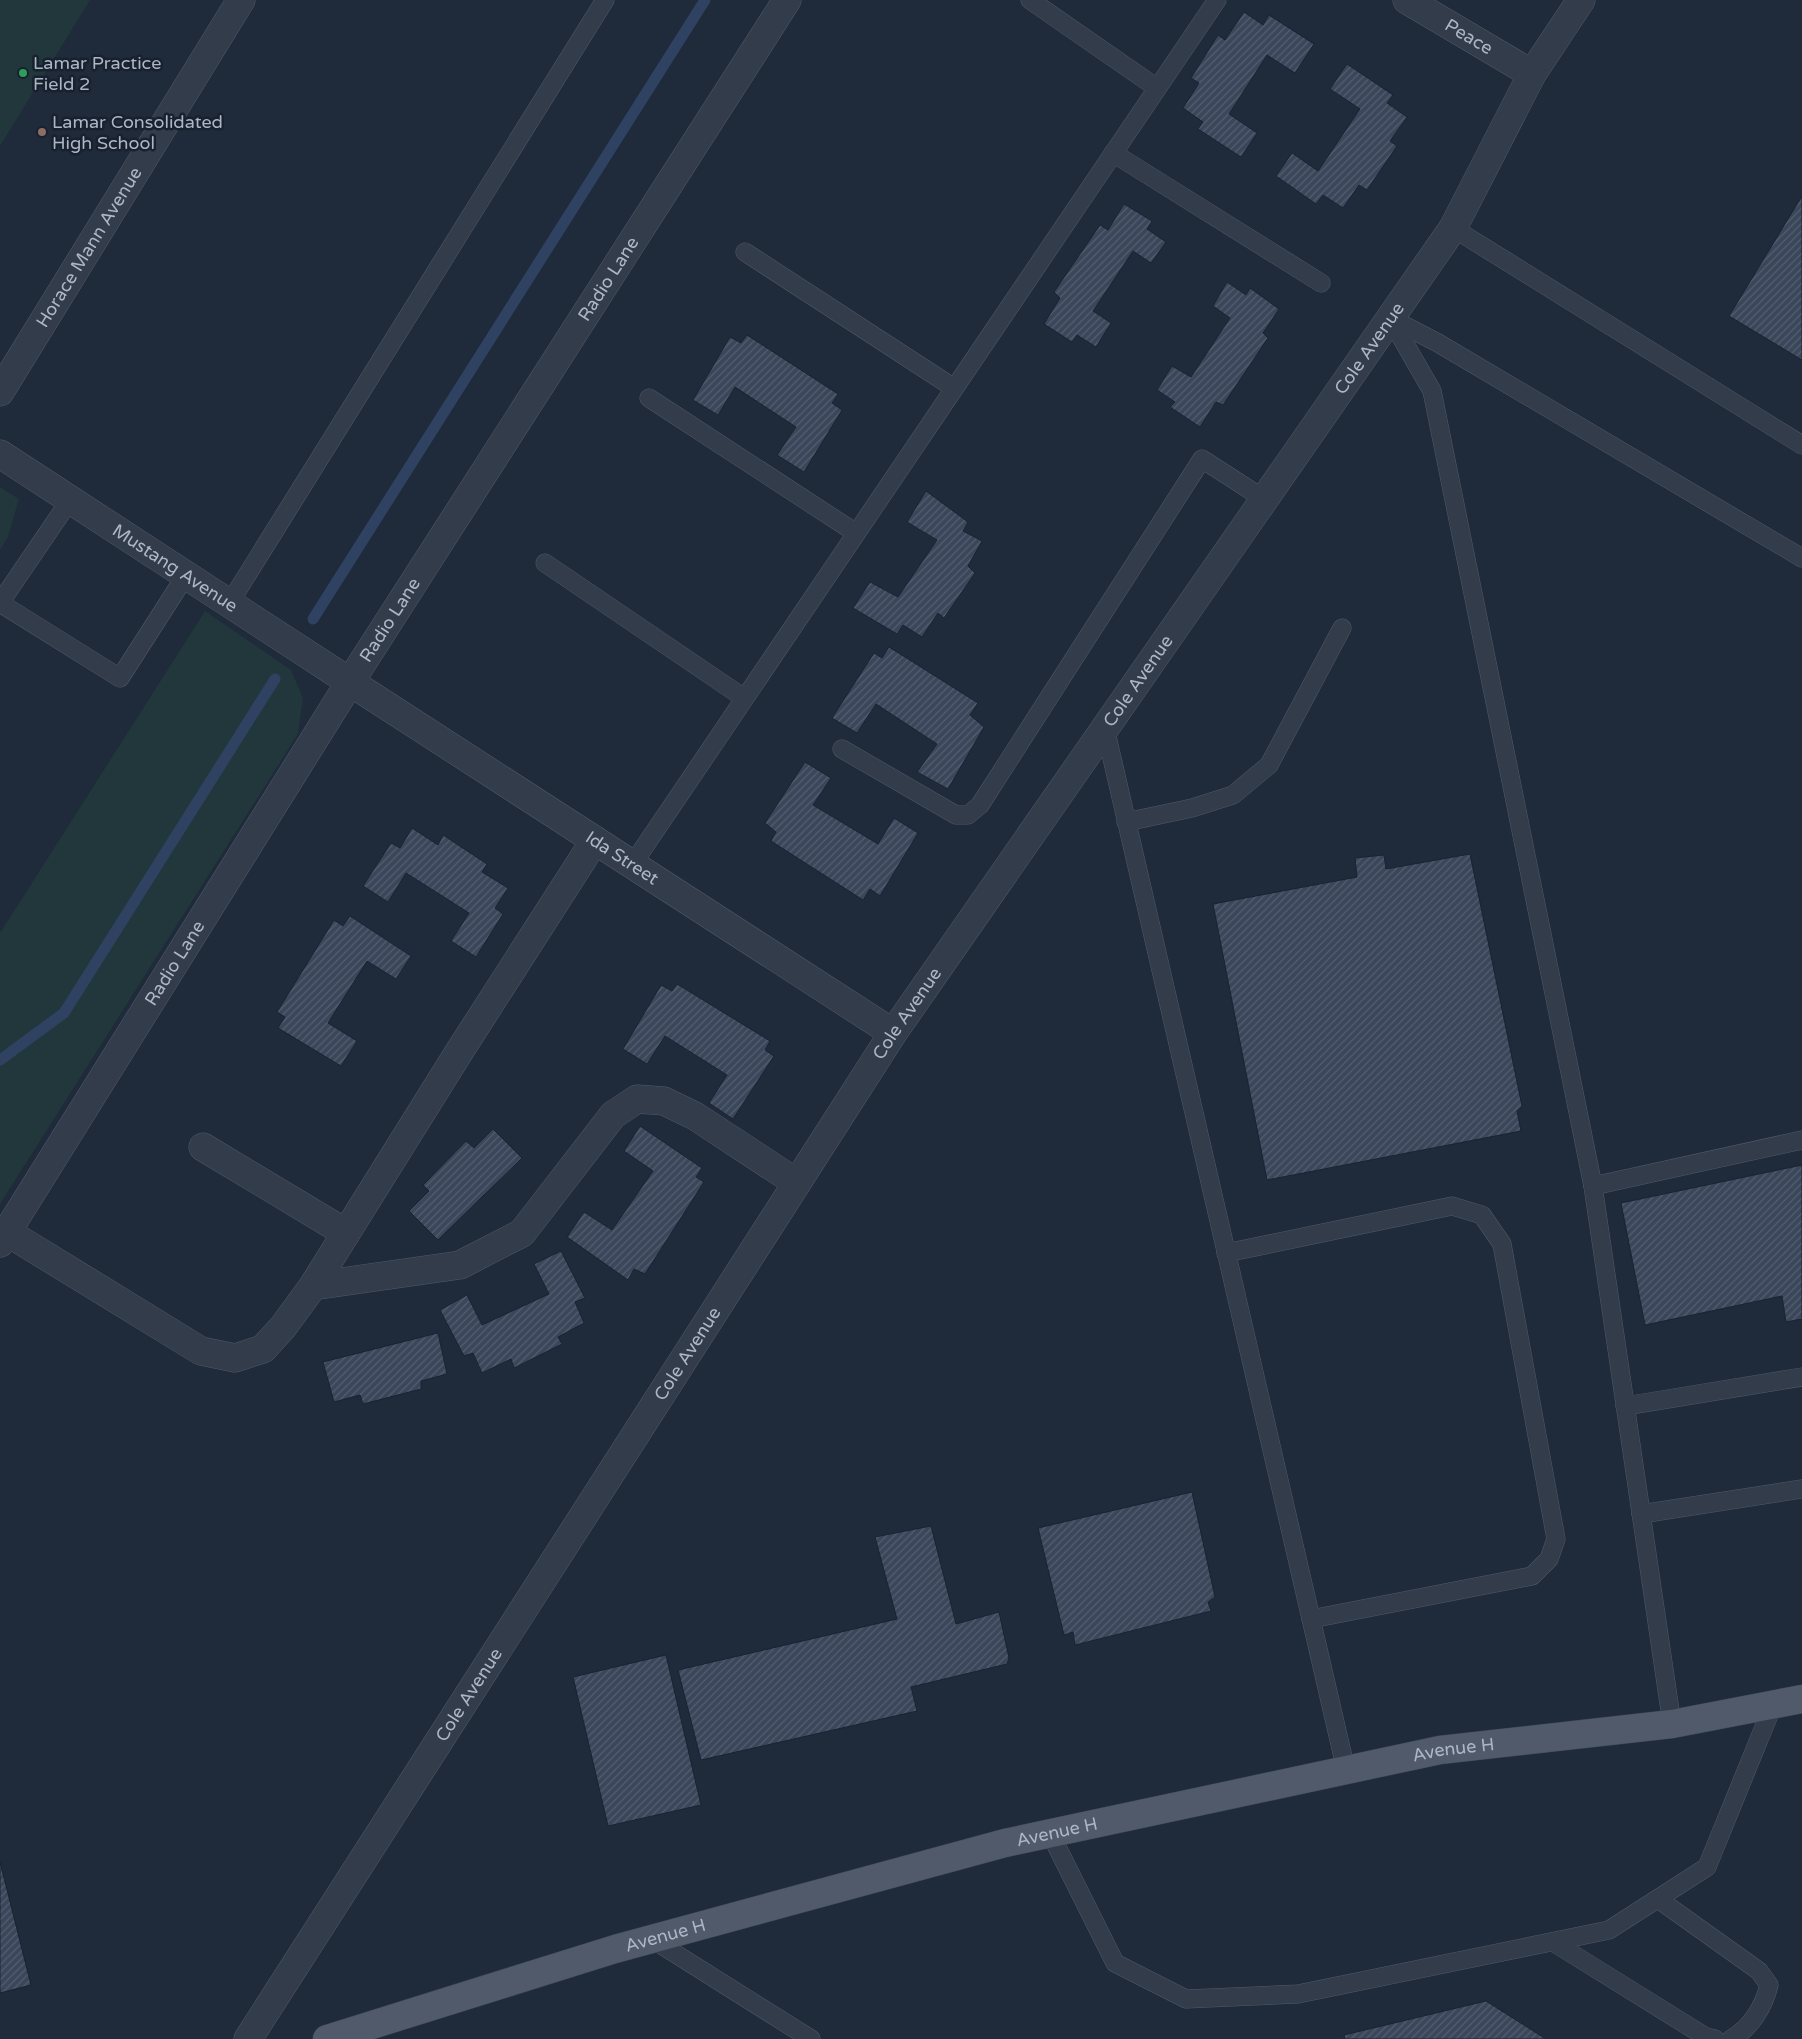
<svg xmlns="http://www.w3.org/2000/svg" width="1802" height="2039" viewBox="0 0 1802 2039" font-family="'Varela Round',sans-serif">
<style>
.grass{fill:#21373b}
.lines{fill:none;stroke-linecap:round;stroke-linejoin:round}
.stream{stroke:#2f4261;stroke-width:11}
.building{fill:url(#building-hatch);stroke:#1a2330}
.service-casing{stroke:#505968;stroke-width:19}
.minor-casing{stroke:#505968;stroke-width:29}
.tertiary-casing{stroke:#505968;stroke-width:29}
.primary-casing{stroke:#3c4553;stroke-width:29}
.service{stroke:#333c4a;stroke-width:18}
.minor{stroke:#333c4a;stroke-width:28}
.tertiary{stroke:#333c4a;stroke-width:28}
.primary{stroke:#505a6a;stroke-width:28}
.leisure-dot{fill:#2e9e5b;stroke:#18212e;stroke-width:2}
.education-dot{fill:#8d6e63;stroke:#18212e;stroke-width:2}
.labels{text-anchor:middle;stroke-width:5;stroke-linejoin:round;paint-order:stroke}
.street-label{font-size:18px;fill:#adb6c7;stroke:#18212e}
.poi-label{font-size:18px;fill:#adb6c7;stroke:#18212e;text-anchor:start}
</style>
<defs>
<pattern id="building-hatch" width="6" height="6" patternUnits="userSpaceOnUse" patternTransform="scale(1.25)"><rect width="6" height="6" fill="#3a465a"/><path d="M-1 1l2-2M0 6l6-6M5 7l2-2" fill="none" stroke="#545e70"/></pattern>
</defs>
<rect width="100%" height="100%" fill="#1f2a3a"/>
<g class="grass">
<path d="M0 0H90L0 146Z"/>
<path d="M0 487 19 499 8 537 0 550Z"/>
<path d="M205 611 291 670 303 698 298 734 0 1204V933Z"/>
</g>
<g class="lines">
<g class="stream">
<path d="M313 619 705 0"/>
<path d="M0 1060 64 1013 275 679"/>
</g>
</g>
<g class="building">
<path d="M1244 12 1263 25 1269 15 1314 44 1295 73 1267 55 1229 114 1257 133 1241 157 1198 129 1203 122 1183 108 1199 83 1191 78 1218 35 1225 40Z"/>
<path d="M1347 64 1393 95 1387 103 1407 117 1390 141 1397 146 1367 190 1359 185 1343 208 1323 195 1316 204 1276 176 1292 153 1318 171 1360 109 1330 89Z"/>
<path d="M1802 196V360L1729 316Z"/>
<path d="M1124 204 1152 221 1147 229 1166 242 1151 263 1133 251 1093 311 1111 323 1096 347 1077 335 1072 342 1044 324 1060 298 1054 292 1100 225 1108 230Z"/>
<path d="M1227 282 1246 295 1250 288 1279 309 1263 333 1268 338 1223 405 1216 402 1200 427 1170 407 1175 402 1157 390 1172 366 1191 377 1230 318 1213 306Z"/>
<path d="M747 335 838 394 832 403 842 410 804 472 777 455 796 427 735 387 718 415 693 400 730 337 741 343Z"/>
<path d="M926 491 968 522 963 531 982 541 968 566 975 573 944 618 938 613 922 637 903 625 897 634 853 608 870 582 898 597 937 540 907 522Z"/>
<path d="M889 647 978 703 970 715 984 727 948 789 917 772 937 744 876 704 857 733 832 718 874 653 882 658Z"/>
<path d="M805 762 831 778 813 805 878 844 894 818 918 833 880 896 870 889 863 900 771 841 776 832 765 823Z"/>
<path d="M412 828 438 845 443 835 487 864 482 872 508 888 495 908 503 914 476 957 451 941 469 913 406 873 388 902 363 886 391 843 400 848Z"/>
<path d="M1470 854 1522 1106 1517 1111 1521 1131 1267 1180 1213 904 1357 877 1355 858 1384 855 1386 869Z"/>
<path d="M350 916 411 956 396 979 367 961 328 1023 357 1041 341 1066 278 1028 285 1017 277 1012 334 920 343 926Z"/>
<path d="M677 984 770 1041 765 1050 774 1056 733 1119 709 1103 727 1075 665 1036 647 1064 623 1049 661 985 672 991Z"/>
<path d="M640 1126 702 1168 696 1177 704 1182 645 1274 634 1269 628 1280 567 1237 584 1212 612 1230 653 1171 624 1151Z"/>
<path d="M493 1129 522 1158 438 1240 409 1211 429 1191 423 1185 466 1141 474 1148Z"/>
<path d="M1802 1165V1319L1786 1322 1782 1296 1645 1325 1621 1203Z"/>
<path d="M561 1251 585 1298 575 1302 584 1323 558 1337 562 1344 514 1368 511 1359 482 1373 473 1353 464 1356 440 1310 467 1295 482 1325 549 1294 534 1264Z"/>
<path d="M438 1333 447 1374 421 1381V1389L363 1404 360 1395 334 1402 323 1362Z"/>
<path d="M1192 1492 1215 1597 1208 1602 1211 1611 1075 1645 1073 1632 1064 1635 1038 1528Z"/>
<path d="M931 1526 956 1624 999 1612 1009 1658 1007 1664 911 1687 917 1711 701 1760 678 1670 897 1619 875 1537Z"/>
<path d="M666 1655 701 1805 608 1826 573 1677Z"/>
<path d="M0 1862 31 1985 0 1993Z"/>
<path d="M1486 2001 1546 2039H1345L1344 2035Z"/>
</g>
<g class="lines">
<g class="service-casing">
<g id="service">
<path d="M1030 0 1157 88"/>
<path d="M1113 153 1321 283"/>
<path d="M1453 228 1802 445"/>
<path d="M745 252 954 388"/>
<path d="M1390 318 1432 391 1593 1186 1672 1724"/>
<path d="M1390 318 1438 343 1802 558"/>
<path d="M649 398 856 533"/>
<path d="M545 563 744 698"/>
<path d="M0 603 120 678 186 575"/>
<path d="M0 603 70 500"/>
<path d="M229 604 605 0"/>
<path d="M1105 728 1346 1770"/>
<path d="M842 749 956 815H968L980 805 1202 459 1264 499"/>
<path d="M1126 822 1192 808 1233 795 1269 765 1342 628"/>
<path d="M632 865 1217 0"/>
<path d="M1593 1186 1802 1140"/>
<path d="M1226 1253 1452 1206 1482 1215 1502 1244 1556 1539 1549 1559 1532 1576 1311 1619"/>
<path d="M1625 1406 1802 1377"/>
<path d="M1641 1514 1802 1489"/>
<path d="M1050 1833 1115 1963 1186 1999 1298 1994 1609 1930 1707 1867 1773 1705"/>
<path d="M1658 1899 1759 1971 1769 1985C1764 2006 1751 2028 1731 2039"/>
<path d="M652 1939 811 2039"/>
<path d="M1553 1942 1706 2037 1715 2039"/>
</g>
</g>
<g class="minor-casing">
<g id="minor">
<path id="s1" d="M1407 0 1532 74"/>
<path id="s2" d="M0 392 241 0"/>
<path id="s3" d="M350 682 893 1033"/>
<path d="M203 1147 346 1233"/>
<path d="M7 1232 201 1351 235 1358 263 1349 283 1327 313 1286 459 1052 595 840"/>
<path d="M313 1286 460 1265 522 1233 613 1115 637 1099 664 1101 695 1116 797 1183"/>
<path id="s4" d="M248 2039 893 1033 1453 228 1532 74 1581 0"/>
</g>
</g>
<g class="tertiary-casing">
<g id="tertiary">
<path id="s5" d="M0 454 350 682"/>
<path id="s6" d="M0 1243 350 682 787 0"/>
</g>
</g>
<g class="primary-casing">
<g id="primary">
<path id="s7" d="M327 2039 615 1949 1005 1843 1440 1750 1672 1724 1802 1699"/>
</g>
</g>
<use href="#service" class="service"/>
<use href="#minor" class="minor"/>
<use href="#tertiary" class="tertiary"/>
<use href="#primary" class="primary"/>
</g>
<circle class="leisure-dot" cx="23" cy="73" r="5"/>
<circle class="education-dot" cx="42" cy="132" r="5"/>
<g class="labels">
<g class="street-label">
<text dy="6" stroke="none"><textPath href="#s1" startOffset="72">Peace</textPath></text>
<text dy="6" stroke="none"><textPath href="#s2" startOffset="170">Horace Mann Avenue</textPath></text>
<text dy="6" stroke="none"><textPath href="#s6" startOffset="1140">Radio Lane</textPath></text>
<text dy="6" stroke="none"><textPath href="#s4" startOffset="2029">Cole Avenue</textPath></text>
<text dy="6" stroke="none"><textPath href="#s5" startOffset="209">Mustang Avenue</textPath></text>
<text dy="6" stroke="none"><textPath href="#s6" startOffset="735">Radio Lane</textPath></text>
<text dy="6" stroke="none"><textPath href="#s4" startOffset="1624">Cole Avenue</textPath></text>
<text dy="6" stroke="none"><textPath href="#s3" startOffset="324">Ida Street</textPath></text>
<text dy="6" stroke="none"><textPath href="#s6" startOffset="330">Radio Lane</textPath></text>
<text dy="6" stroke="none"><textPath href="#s4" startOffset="1219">Cole Avenue</textPath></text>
<text dy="6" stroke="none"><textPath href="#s4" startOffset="814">Cole Avenue</textPath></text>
<text dy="6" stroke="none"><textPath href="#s4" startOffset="409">Cole Avenue</textPath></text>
<text dy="6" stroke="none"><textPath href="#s7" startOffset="1164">Avenue H</textPath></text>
<text dy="6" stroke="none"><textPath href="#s7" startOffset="759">Avenue H</textPath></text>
<text dy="6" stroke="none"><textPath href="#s7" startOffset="354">Avenue H</textPath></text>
</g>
<g class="poi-label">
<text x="33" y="69">Lamar Practice<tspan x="33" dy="21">Field 2</tspan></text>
<text x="52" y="128">Lamar Consolidated<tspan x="52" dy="21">High School</tspan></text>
</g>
</g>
</svg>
